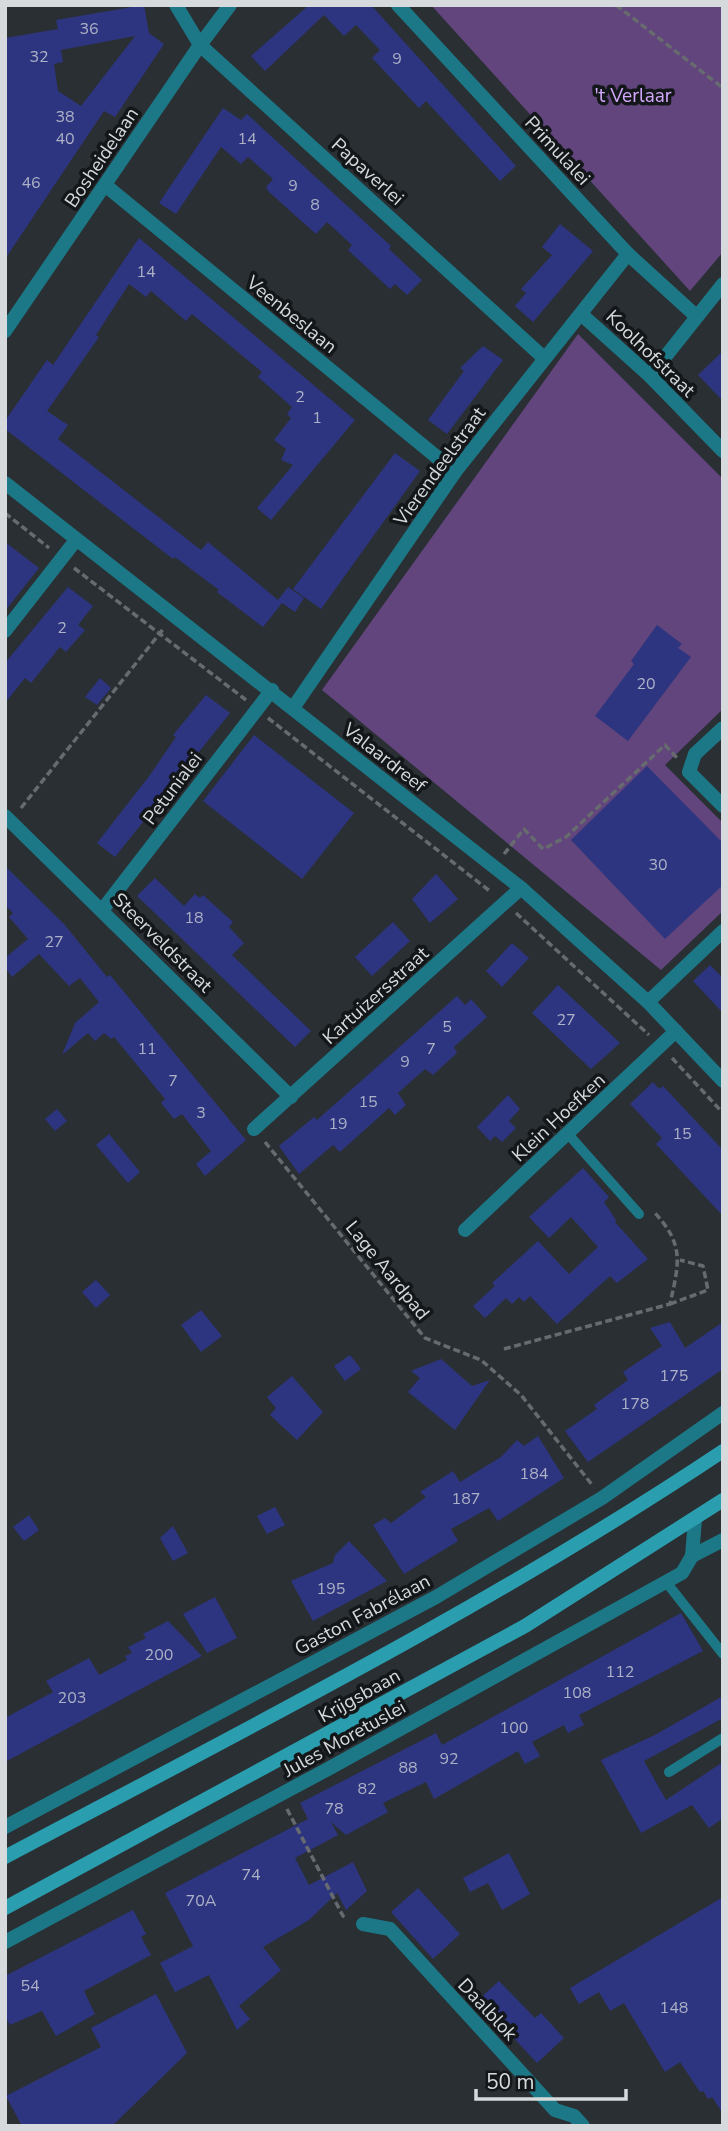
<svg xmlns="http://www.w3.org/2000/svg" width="728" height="2131" viewBox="0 0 728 2131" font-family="'Nunito Sans',sans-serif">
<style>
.green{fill:#61457c}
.building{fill:#2e3580;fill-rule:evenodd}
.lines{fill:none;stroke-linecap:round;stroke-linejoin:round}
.path{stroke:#676b6f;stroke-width:3.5;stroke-dasharray:7 3.5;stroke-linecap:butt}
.lane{stroke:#1c7886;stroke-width:10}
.street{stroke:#1c7886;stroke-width:14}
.secondary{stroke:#2a9eaf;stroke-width:14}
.labels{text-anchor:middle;stroke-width:7;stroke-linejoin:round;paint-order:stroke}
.number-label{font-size:16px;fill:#acb1c5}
.park-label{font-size:19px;fill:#d3a9fd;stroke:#141719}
.street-label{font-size:19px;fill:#d6dadc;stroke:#141719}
</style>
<rect width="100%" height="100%" fill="#2a2f33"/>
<g class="green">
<path d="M431 5H723V252L690 291Z"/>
<path d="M578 334 723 479V709L665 765 723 823V911L661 970 322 690Z"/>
</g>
<g class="building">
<path d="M144 5 149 33 164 44 115 117 104 111 5 259V38L58 29 56 20ZM135 36 81 106 58 91 54 64 63 62 61 50Z"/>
<path d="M309 5H371L516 166 500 181 426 101 419 108 372 58 380 50 356 25 344 36 324 15 265 71 251 56Z"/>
<path d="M223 108 241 120 247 114 391 246 389 249 422 280 407 295 395 284 390 289 348 250 352 245 327 222 316 234 269 192 266 187 273 179 248 157 241 164 221 147 176 214 159 203Z"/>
<path d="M560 224 593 251 533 322 515 306 526 293 521 289 552 255 542 247Z"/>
<path d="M139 238 355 420 271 520 257 508 293 465 281 460 286 449 274 440 291 418 287 414 292 407 258 377 262 372 192 314 186 321 151 291 146 297 129 284 96 335 99 337 47 411 68 425 58 439 201 550 208 542 278 600 288 587 304 598 295 612 282 603 263 627 217 592 219 590 175 557 173 559 5 429V421L47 360 53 365Z"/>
<path d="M483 346 503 360 447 434 428 420 464 371 460 368Z"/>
<path d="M723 351V401L698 375Z"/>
<path d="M395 453 420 471 321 609 293 589Z"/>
<path d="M5 542 39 568 5 611Z"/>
<path d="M68 587 93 606 78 625 85 630 66 652 60 647 31 683 25 678 5 703V663Z"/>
<path d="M657 625 682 644 678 648 691 657 628 741 595 716 634 664 631 661Z"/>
<path d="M100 678 111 688 97 705 85 697Z"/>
<path d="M206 695 230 713 115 857 97 843 150 775 176 737 173 735Z"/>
<path d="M254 735 354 813 302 879 203 801Z"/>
<path d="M647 766 723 843V885L665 939 571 840Z"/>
<path d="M5 866 64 924 107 977 110 975 246 1140 205 1176 196 1164 211 1151 182 1114 174 1119 161 1103 165 1099 114 1037 111 1039 104 1033 95 1041 88 1033 62 1055 75 1023 99 1002 80 978 69 986 39 954 12 977 5 967V958L28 939 9 917 13 913 5 905Z"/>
<path d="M436 874 458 899 430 923 412 899Z"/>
<path d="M155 878 184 906 195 894 200 898 203 895 233 922 229 927 244 943 232 955 311 1031 295 1047 137 896Z"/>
<path d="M393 922 410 941 372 976 355 957Z"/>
<path d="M512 943 529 958 502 987 486 971Z"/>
<path d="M710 965 723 978V1013L693 981Z"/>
<path d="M558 985 620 1043 591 1069 532 1013Z"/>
<path d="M457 996 465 1005 471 999 487 1017 454 1047 457 1053 433 1075 425 1069 398 1093 406 1105 395 1115 389 1108 340 1152 333 1145 299 1174 279 1146 314 1117 317 1120Z"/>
<path d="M653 1082 659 1089 663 1086 723 1150V1216L656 1144 662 1138 630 1104Z"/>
<path d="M508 1095 520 1109 509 1121 516 1128 502 1142 495 1136 490 1141 477 1127Z"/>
<path d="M57 1109 67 1121 55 1131 45 1119Z"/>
<path d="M109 1134 140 1172 128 1183 96 1145Z"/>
<path d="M583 1168 609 1197 604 1202 616 1220 615 1222 648 1259 617 1283 610 1276 557 1324 530 1296 524 1302 519 1297 512 1304 506 1298 485 1318 473 1306 495 1286 492 1283 538 1241 569 1274 598 1247 571 1217 549 1238 529 1217Z"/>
<path d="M96 1280 110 1295 96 1308 82 1292Z"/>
<path d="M201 1310 222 1336 201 1352 181 1325Z"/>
<path d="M670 1322 685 1348 723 1322V1369L588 1462 565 1431 597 1409 594 1405 628 1380 623 1372 662 1346 650 1328Z"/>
<path d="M350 1355 361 1369 345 1381 334 1366Z"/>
<path d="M441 1359 472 1386 490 1380 455 1430 408 1392 420 1378 411 1371Z"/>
<path d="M292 1376 323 1412 297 1440 270 1415 276 1408 267 1397Z"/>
<path d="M538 1436 564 1478 498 1521 489 1508 451 1529 458 1541 404 1574 373 1525 385 1518 391 1523 426 1497 420 1492 453 1471 460 1482 501 1457 517 1440 524 1446Z"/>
<path d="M275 1507 285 1525 267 1534 257 1516Z"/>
<path d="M29 1515 39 1530 24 1541 13 1527Z"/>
<path d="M173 1526 188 1553 173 1561 160 1538Z"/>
<path d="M349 1541 387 1581 313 1621 291 1581 333 1563 335 1555Z"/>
<path d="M215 1597 237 1638 207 1653 183 1614Z"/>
<path d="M681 1613 703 1651 579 1715 584 1725 568 1733 564 1725 532 1742 540 1756 525 1764 518 1751 434 1799 426 1782 383 1803 388 1812 346 1835 331 1822 338 1835 295 1858 309 1885 353 1862 367 1891 346 1910 337 1893 309 1920 263 1947 281 1970 239 2006 250 2019 237 2030 209 1975 175 1992 160 1963 193 1946 165 1893 308 1819 300 1803 436 1733 442 1745Z"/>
<path d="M168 1621 202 1656 5 1762V1718L53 1692 46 1681 89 1658 99 1675 127 1660 125 1656 132 1653 128 1647 146 1638 143 1634Z"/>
<path d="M723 1696V1718L644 1761 666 1800 723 1762V1818L709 1828 692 1805 641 1833 601 1760 655 1735Z"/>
<path d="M509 1853 530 1894 502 1910 488 1883 470 1892 463 1878Z"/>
<path d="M418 1888 460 1934 433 1959 391 1912Z"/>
<path d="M723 1897V2114L712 2097 708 2099 703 2091 700 2092 680 2062 665 2072 624 2003 610 2011 599 1992 579 2004 570 1988Z"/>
<path d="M133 1910 146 1934 141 1937 151 1955 84 1991 95 2014 56 2036 42 2011 10 2025 5 2016V1976Z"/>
<path d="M499 1981 535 2018 541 2013 564 2038 537 2063 478 2000Z"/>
<path d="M156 1994 187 2053 112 2126H22L6 2096 101 2047 91 2028Z"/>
</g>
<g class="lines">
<g class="path">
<path d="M616 5 723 88"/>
<path d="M5 513 49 548"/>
<path d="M74 568 246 700"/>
<path d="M268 718 491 892"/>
<path d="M21 808 164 628"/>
<path d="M504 854 524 829 543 849 566 837 665 745 678 759"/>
<path d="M516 913 649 1035"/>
<path d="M672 1058 723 1113"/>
<path d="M265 1142 425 1338 481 1360 521 1395 593 1486"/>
<path d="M670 1304 708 1290 703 1266 680 1260"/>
<path d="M504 1349 670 1304C679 1263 685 1245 654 1212"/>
<path d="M287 1809 343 1916 347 1918"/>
</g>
<g class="lane">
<path d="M568 1134 639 1214"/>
<path d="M666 1582 723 1654"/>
<path d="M669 1772 723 1738"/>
</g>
<g class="street">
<path d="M176 5 200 45 544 358"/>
<path d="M398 5 628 254 696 316"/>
<path d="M105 185 455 472"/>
<path d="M581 314 650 376 723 451"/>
<path d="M5 331 200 45 230 5"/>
<path d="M650 376 723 284"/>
<path d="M5 483 521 888 648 1002 723 1081"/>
<path d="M5 631 76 540"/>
<path d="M293 708 455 472 628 254"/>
<path d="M723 728 695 754 689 772 723 806"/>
<path d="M5 816 291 1097"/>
<path d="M103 909 272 690"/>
<path d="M648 1002 723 931"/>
<path d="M254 1129 521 888"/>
<path d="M465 1230 676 1031"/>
<path d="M692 1556 723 1540"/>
<path d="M5 1827 436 1597 602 1498 723 1413"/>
<path d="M363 1924 390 1929 555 2110 574 2116 583 2126"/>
<path d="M5 1942 328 1769 682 1573 692 1556 695 1519"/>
</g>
<g class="secondary">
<path d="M5 1857C248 1728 494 1604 723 1451"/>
<path d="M5 1908 525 1626 723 1500"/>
</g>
</g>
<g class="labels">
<g class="number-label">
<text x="89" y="34">36</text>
<text x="39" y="62">32</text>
<text x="397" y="64">9</text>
<text x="65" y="122">38</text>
<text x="65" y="144">40</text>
<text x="247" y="144">14</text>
<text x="31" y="188">46</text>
<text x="293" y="191">9</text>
<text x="315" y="210">8</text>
<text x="146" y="277">14</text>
<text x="300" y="402">2</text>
<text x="317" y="423">1</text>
<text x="62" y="633">2</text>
<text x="646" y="689">20</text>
<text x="658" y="870">30</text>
<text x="194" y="923">18</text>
<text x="54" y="947">27</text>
<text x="566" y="1025">27</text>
<text x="447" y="1032">5</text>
<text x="147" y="1054">11</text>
<text x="431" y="1054">7</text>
<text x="405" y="1067">9</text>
<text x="173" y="1086">7</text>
<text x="368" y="1107">15</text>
<text x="201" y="1118">3</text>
<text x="338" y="1129">19</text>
<text x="682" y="1139">15</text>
<text x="674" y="1381">175</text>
<text x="635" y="1409">178</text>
<text x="534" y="1479">184</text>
<text x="466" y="1504">187</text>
<text x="331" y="1594">195</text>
<text x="159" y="1660">200</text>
<text x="620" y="1677">112</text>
<text x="577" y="1698">108</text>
<text x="72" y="1703">203</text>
<text x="514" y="1733">100</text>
<text x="449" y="1764">92</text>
<text x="408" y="1773">88</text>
<text x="367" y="1794">82</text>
<text x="334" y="1814">78</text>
<text x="251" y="1880">74</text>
<text x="201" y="1906">70A</text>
<text x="30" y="1991">54</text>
<text x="674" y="2013">148</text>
</g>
<g class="park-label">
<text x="633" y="102">'t Verlaar</text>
</g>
<g class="street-label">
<text transform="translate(558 150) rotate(47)" y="7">Primulalei</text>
<text transform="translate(101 157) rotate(-56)" y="7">Bosheidelaan</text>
<text transform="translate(368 171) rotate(42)" y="7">Papaverlei</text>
<text transform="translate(292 314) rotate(39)" y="7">Veenbeslaan</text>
<text transform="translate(651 353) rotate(44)" y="7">Koolhofstraat</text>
<text transform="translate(439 466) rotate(-54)" y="7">Vierendeelstraat</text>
<text transform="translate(385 757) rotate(38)" y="7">Valaardreef</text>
<text transform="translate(172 788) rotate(-53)" y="7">Petunialei</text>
<text transform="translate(163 942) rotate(45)" y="7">Steerveldstraat</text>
<text transform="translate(375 995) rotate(-42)" y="7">Kartuizersstraat</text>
<text transform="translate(558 1117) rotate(-43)" y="7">Klein Hoefken</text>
<text transform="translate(388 1270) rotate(51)" y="7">Lage Aardpad</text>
<text transform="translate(362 1614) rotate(-28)" y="7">Gaston Fabrélaan</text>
<text transform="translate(359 1695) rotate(-29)" y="7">Krijgsbaan</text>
<text transform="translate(344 1738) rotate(-29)" y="7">Jules Moretuslei</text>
<text transform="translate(488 2009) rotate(47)" y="7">Daalblok</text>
</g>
</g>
<rect width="728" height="2131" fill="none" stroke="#d6dadc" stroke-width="14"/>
<path d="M476 2089v10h150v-10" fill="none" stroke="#d6dadc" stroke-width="3.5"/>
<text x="486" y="2089" font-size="21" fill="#d6dadc" stroke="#141719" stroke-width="5" paint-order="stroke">50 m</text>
</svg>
